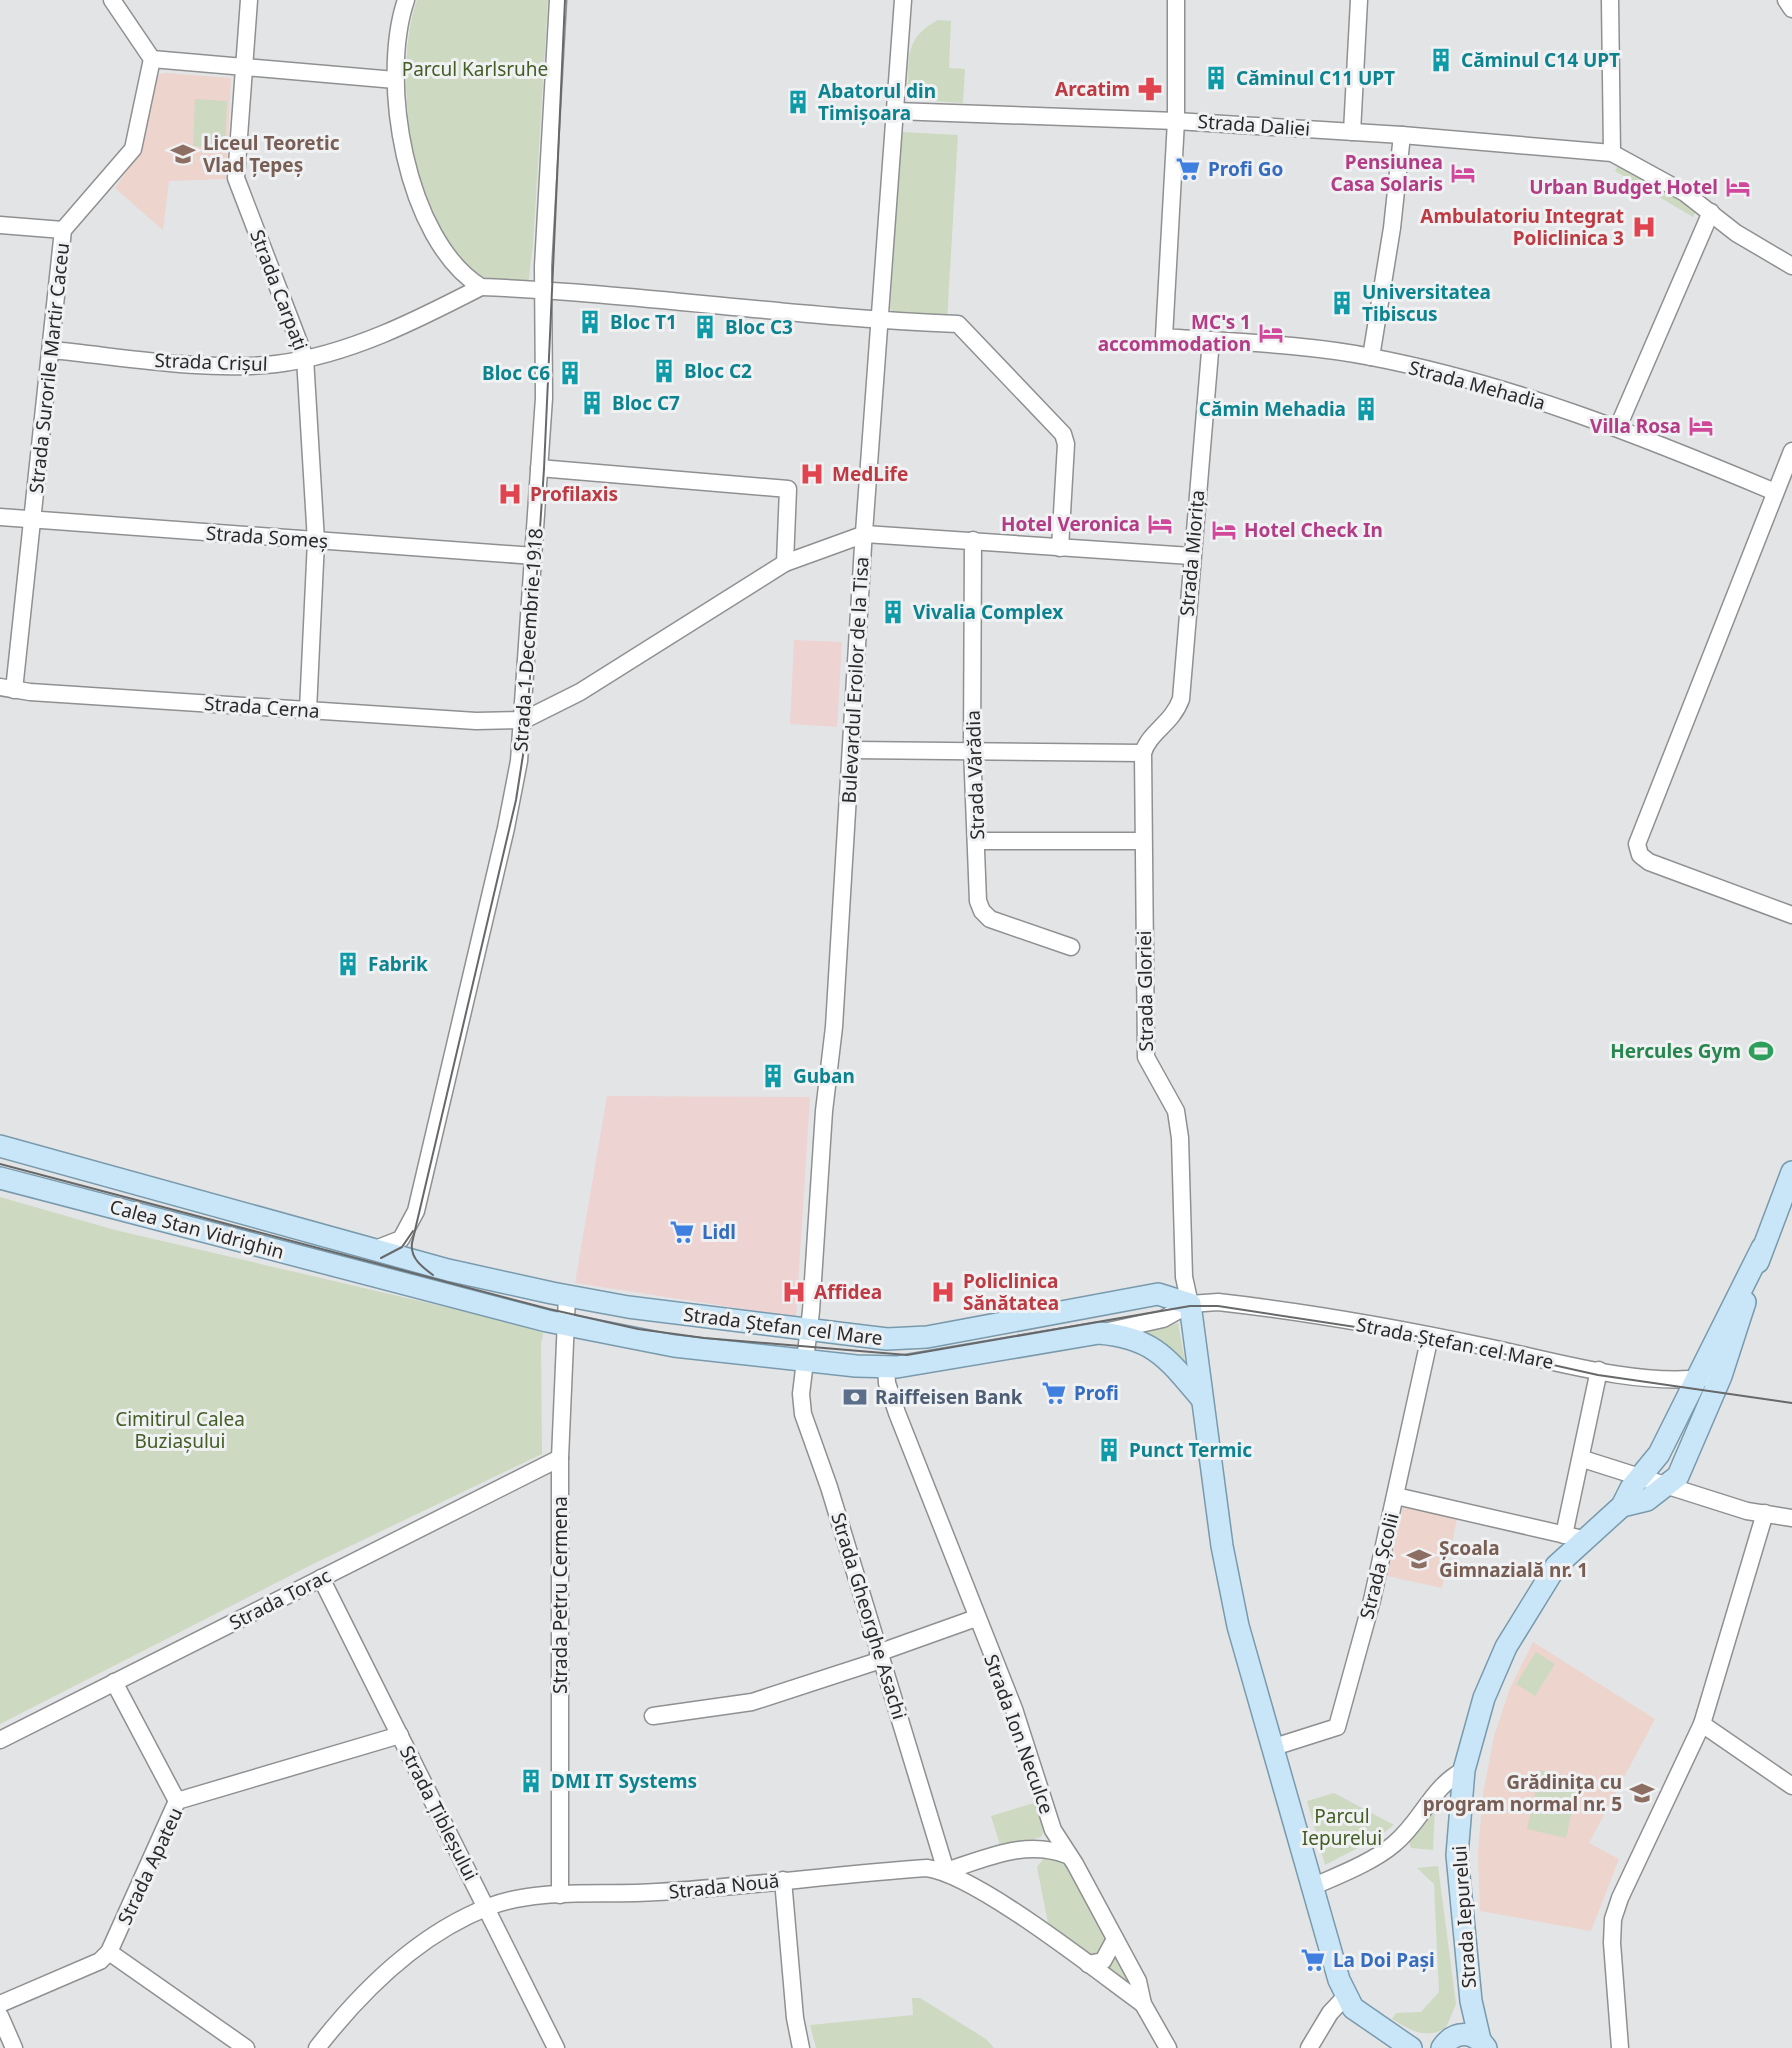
<svg xmlns="http://www.w3.org/2000/svg" width="1792" height="2048" viewBox="0 0 1792 2048" font-family="'Noto Sans',sans-serif">
<style>
.commercial{fill:#eed3d3}
.education{fill:#edd4cd}
.green{fill:#cddac1}
.lines{fill:none;stroke-linecap:round;stroke-linejoin:round}
.minor-casing{stroke:#8f9092;stroke-width:19}
.major-casing{stroke:#799aac;stroke-width:24}
.minor{stroke:#fff;stroke-width:16}
.major{stroke:#c8e6f7;stroke-width:21}
.tram{stroke:#676869;stroke-width:2}
.labels{text-anchor:middle;stroke-width:6;stroke-linejoin:round;paint-order:stroke}
.culture-label{font-size:19px;font-weight:bold;fill:#0d838f;stroke:#f0f1f3;text-anchor:start}
.park-label{font-size:19px;fill:#435d25;stroke:#f0f1f3}
.health-label{font-size:19px;font-weight:bold;fill:#be3a42;stroke:#f0f1f3;text-anchor:start}
.street-label{font-size:19px;fill:#2a2a2b;stroke:#f0f1f3}
.education-label{font-size:19px;font-weight:bold;fill:#785e54;stroke:#f0f1f3;text-anchor:start}
.hotel-label{font-size:19px;font-weight:bold;fill:#b23c85;stroke:#f0f1f3;text-anchor:end}
.shop-label{font-size:19px;font-weight:bold;fill:#366cbe;stroke:#f0f1f3;text-anchor:start}
.leisure-label{font-size:19px;font-weight:bold;fill:#27864d;stroke:#f0f1f3;text-anchor:end}
.service-label{font-size:19px;font-weight:bold;fill:#4e5e75;stroke:#f0f1f3;text-anchor:start}
</style>
<rect width="100%" height="100%" fill="#e3e4e6"/>
<g class="commercial">
<path d="M794 640 842 642 837 727 790 724Z"/>
<path d="M607 1096 810 1097 796 1317 575 1283Z"/>
</g>
<g class="education">
<path d="M166 73 231 78 226 179 169 181 163 230 115 188 141 150 153 86 160 74Z"/>
<path d="M1403 1507 1457 1519 1442 1588 1387 1576Z"/>
<path d="M1533 1642 1655 1719 1589 1843 1619 1859 1591 1931 1480 1911 1478 1853 1483 1794 1494 1736 1510 1688Z"/>
</g>
<g class="green">
<path d="M417 0H548L533 245 528 286C509 285 487 286 471 273 410 225 392 69 417 0Z"/>
<path d="M938 20 951 21 949 68 965 69 963 103 915 100 908 92C909 58 904 38 938 20Z"/>
<path d="M195 99 227 101 225 148 193 146Z"/>
<path d="M901 132 958 135 947 321 893 313 890 308Z"/>
<path d="M1620 162 1698 207 1693 217 1615 171Z"/>
<path d="M0 1197 115 1230 544 1330 541 1343 542 1454 313 1564 0 1724Z"/>
<path d="M1178 1323 1186 1367 1139 1333Z"/>
<path d="M1536 1652 1555 1664 1535 1696 1516 1684Z"/>
<path d="M1540 1770 1579 1779 1566 1838 1527 1829Z"/>
<path d="M1334 1793 1394 1825 1375 1839 1325 1865 1307 1801Z"/>
<path d="M1037 1802 1045 1829 1041 1837 1001 1848 991 1816Z"/>
<path d="M1435 1804 1433 1850 1411 1848 1408 1840Z"/>
<path d="M1045 1857 1059 1859 1069 1866 1132 1983 1130 1987 1049 1928 1037 1867Z"/>
<path d="M1438 1866 1456 2004 1446 2028C1425 2040 1410 2030 1392 2019L1396 2013 1421 2012 1439 1992 1434 1884 1417 1868Z"/>
<path d="M912 1998H920L986 2039 994 2048H816L810 2025 913 2015Z"/>
</g>
<g class="lines">
<g class="minor-casing">
<g id="minor">
<path d="M249 0 236 178 305 358 316 541 308 710"/>
<path d="M406 0C379 79 405 240 481 287 640 293 798 318 958 324L1063 434 1066 444 1060 548"/>
<path d="M903 0 863 546 834 1027 824 1111 811 1311 801 1394 803 1414 829 1487 946 1871"/>
<path d="M1176 0V121L1164 337C1229 342 1308 344 1371 357 1512 384 1644 437 1775 492"/>
<path d="M1610 0 1612 153"/>
<path d="M1786 0 1792 9"/>
<path d="M152 59 395 80"/>
<path d="M895 111 1176 121 1402 135 1612 153 1685 193 1736 233 1792 266"/>
<path d="M1352 132 1359 0"/>
<path d="M0 225 63 230"/>
<path d="M52 350C123 357 205 372 276 364 349 355 417 320 481 287"/>
<path d="M1371 357 1392 228 1402 135"/>
<path d="M1618 427 1711 212"/>
<path d="M1792 451 1637 844 1640 855 1649 862 1792 915"/>
<path d="M539 468 788 489 785 563"/>
<path d="M0 517 534 556"/>
<path d="M973 540 972 749 978 901 982 911 990 919 1071 947"/>
<path d="M0 687 30 692 476 721 524 720 580 692 785 563 865 534 1191 556"/>
<path d="M14 690 63 230 133 149 152 59 112 0"/>
<path d="M852 750 1143 753"/>
<path d="M978 841H1143"/>
<path d="M378 1248 401 1239 416 1211 506 828 519 761 544 398 543 266 558 0"/>
<path d="M1190 1304 1184 1277 1180 1138 1176 1111 1146 1057 1143 753C1149 732 1172 724 1181 699L1211 340"/>
<path d="M1104 1332 1163 1319 1190 1304 1218 1302C1307 1312 1398 1328 1487 1347 1553 1361 1636 1386 1703 1378"/>
<path d="M886 1367 887 1383 897 1413 1014 1709 1053 1830 1075 1864 1138 1981 1143 2004 1168 2048"/>
<path d="M1583 1459 1747 1511 1792 1518"/>
<path d="M1396 1496 1583 1539"/>
<path d="M1564 1535 1599 1370"/>
<path d="M321 1578 556 2048"/>
<path d="M878 1653 976 1618"/>
<path d="M114 1682 177 1801"/>
<path d="M653 1716 752 1702 881 1660"/>
<path d="M1702 1724 1792 1786"/>
<path d="M0 1740 560 1458"/>
<path d="M1271 1748 1337 1727 1372 1600 1430 1336"/>
<path d="M946 1871C987 1858 1026 1839 1067 1855"/>
<path d="M783 1880 795 2018 801 2048"/>
<path d="M1312 1887C1339 1875 1373 1862 1394 1844 1423 1820 1430 1788 1464 1770"/>
<path d="M560 1895V1458L567 1296"/>
<path d="M109 1952 246 2048"/>
<path d="M1088 1964 1103 1961 1115 1939"/>
<path d="M0 2004 100 1961 109 1952 177 1801 400 1735"/>
<path d="M0 2016 14 2048"/>
<path d="M317 2048C362 1990 419 1934 488 1907 539 1887 602 1896 657 1892 747 1887 837 1874 927 1868 977 1875 1097 1971 1143 2004"/>
<path d="M1309 2048 1330 2013 1345 1997"/>
<path d="M1620 2048 1612 1943 1613 1919 1620 1898 1702 1724 1765 1513"/>
</g>
</g>
<g class="major-casing">
<g id="major">
<path d="M0 1146 448 1270 552 1293 628 1307 887 1339 927 1337 1158 1294 1190 1304 1222 1546 1238 1626 1339 1980 1353 2008 1411 2048"/>
<path d="M0 1178 547 1321 674 1346 856 1366 897 1367 1099 1333C1154 1338 1167 1358 1201 1398"/>
<path d="M1758 1262 1792 1172"/>
<path d="M1622 1506 1647 1500 1678 1476 1721 1376 1745 1302"/>
<path d="M1480 2040 1471 2001 1457 1855 1464 1770 1484 1698 1506 1647 1556 1566 1622 1506 1631 1488 1659 1454 1762 1248"/>
<path d="M1442 2048C1454 2030 1474 2030 1486 2048"/>
</g>
</g>
<use href="#minor" class="minor"/>
<use href="#major" class="major"/>
<g class="tram">
<path d="M0 1164 549 1309 638 1329 704 1338 907 1355 1190 1306H1218L1441 1340 1598 1375 1792 1403"/>
<path d="M381 1258 402 1247 413 1231"/>
<path d="M433 1275C422 1267 410 1258 412 1243L516 800 526 736 544 469 565 0"/>
</g>
</g>
<defs>
<g id="building-bare" transform="scale(1.89)"><path d="M-4-6H4V6H1V3H-1V6H-4ZM-2.5-4.3h1.7v1.8h-1.7ZM.8-4.3h1.7v1.8H.8ZM-2.5-1h1.7V.8h-1.7ZM.8-1h1.7V.8H.8Z" fill="#0f9aa8" stroke="#f0f1f3" stroke-width="2.5" paint-order="stroke"/></g>
<g id="pharmacy-bare" transform="scale(1.89)"><path d="M-2-6h4v4h4v4h-4v4h-4v-4h-4v-4h4Z" fill="#e0444e" stroke="#f0f1f3" stroke-width="2.5" paint-order="stroke"/></g>
<g id="school-bare" transform="scale(1.89)"><path d="M0-5L7-2L0 1L-7-2ZM-4 1L0 2.5L4 1V4Q0 6-4 4Z" fill="#8d6e63" stroke="#f0f1f3" stroke-width="2.5" paint-order="stroke"/></g>
<g id="supermarket-bare" transform="scale(1.89)"><path d="M-6-5.5h2.5l.6 2H6L4.5 2H-2.5L-4.4-4H-6ZM-1.5 3.2a1.3 1.3 0 1 0 .1 0ZM3 3.2a1.3 1.3 0 1 0 .1 0Z" fill="#3f7fe0" stroke="#f0f1f3" stroke-width="2.5" paint-order="stroke"/></g>
<g id="hotel-bare" transform="scale(1.89)"><path d="M-6-4.5h1.5V1H6V5H4.5V3h-9V5H-6ZM-4 0a1.8 1.8 0 1 1 3.6 0ZM.5 0V-2.5h3Q6-2.5 6 0Z" fill="#d1479c" stroke="#f0f1f3" stroke-width="2.5" paint-order="stroke"/></g>
<g id="hospital-bare" transform="scale(1.89)"><path d="M-5-5h3v3.5h4V-5h3V5h-3V1.5h-4V5h-3Z" fill="#e0444e" stroke="#f0f1f3" stroke-width="2.5" paint-order="stroke"/></g>
<g id="stadium-bare" transform="scale(1.89)"><path d="M0-5a6.5 5 0 1 0 0 10a6.5 5 0 1 0 0-10ZM-3.5-1.8h7v3.6h-7Z" fill="#2e9e5b" stroke="#f0f1f3" stroke-width="2.5" paint-order="stroke"/></g>
<g id="bank-bare" transform="scale(1.89)"><path d="M-6-4H6V4H-6ZM0-2.3a2.3 2.3 0 1 0 0 4.6a2.3 2.3 0 1 0 0-4.6Z" fill="#5c6f8a" stroke="#f0f1f3" stroke-width="2.5" paint-order="stroke"/></g>
</defs>
<g fill-rule="evenodd">
<use href="#building-bare" x="1441" y="60"/>
<use href="#building-bare" x="1216" y="78"/>
<use href="#pharmacy-bare" x="1150" y="89"/>
<use href="#building-bare" x="798" y="102"/>
<use href="#school-bare" x="183" y="154"/>
<use href="#supermarket-bare" x="1188" y="169"/>
<use href="#hotel-bare" x="1463" y="173"/>
<use href="#hotel-bare" x="1738" y="187"/>
<use href="#hospital-bare" x="1644" y="227"/>
<use href="#building-bare" x="1342" y="303"/>
<use href="#building-bare" x="590" y="322"/>
<use href="#building-bare" x="705" y="327"/>
<use href="#hotel-bare" x="1271" y="333"/>
<use href="#building-bare" x="664" y="371"/>
<use href="#building-bare" x="570" y="373"/>
<use href="#building-bare" x="592" y="403"/>
<use href="#building-bare" x="1366" y="409"/>
<use href="#hotel-bare" x="1701" y="426"/>
<use href="#hospital-bare" x="812" y="474"/>
<use href="#hospital-bare" x="510" y="494"/>
<use href="#hotel-bare" x="1160" y="524"/>
<use href="#hotel-bare" x="1224" y="530"/>
<use href="#building-bare" x="893" y="612"/>
<use href="#building-bare" x="348" y="964"/>
<use href="#stadium-bare" x="1761" y="1051"/>
<use href="#building-bare" x="773" y="1076"/>
<use href="#supermarket-bare" x="682" y="1232"/>
<use href="#hospital-bare" x="794" y="1292"/>
<use href="#hospital-bare" x="943" y="1292"/>
<use href="#supermarket-bare" x="1054" y="1393"/>
<use href="#bank-bare" x="855" y="1397"/>
<use href="#building-bare" x="1109" y="1450"/>
<use href="#school-bare" x="1419" y="1559"/>
<use href="#building-bare" x="531" y="1781"/>
<use href="#school-bare" x="1642" y="1793"/>
<use href="#supermarket-bare" x="1313" y="1960"/>
</g>
<g class="labels">
<g class="culture-label">
<text x="1461" y="67">Căminul C14 UPT</text>
<text x="1236" y="85">Căminul C11 UPT</text>
<text x="818" y="98">Abatorul din<tspan x="818" dy="22">Timișoara</tspan></text>
<text x="1362" y="299">Universitatea<tspan x="1362" dy="22">Tibiscus</tspan></text>
<text x="610" y="329">Bloc T1</text>
<text x="725" y="334">Bloc C3</text>
<text x="684" y="378">Bloc C2</text>
<text x="550" y="380" text-anchor="end">Bloc C6</text>
<text x="612" y="410">Bloc C7</text>
<text x="1346" y="416" text-anchor="end">Cămin Mehadia</text>
<text x="913" y="619">Vivalia Complex</text>
<text x="368" y="971">Fabrik</text>
<text x="793" y="1083">Guban</text>
<text x="1129" y="1457">Punct Termic</text>
<text x="551" y="1788">DMI IT Systems</text>
</g>
<g class="park-label">
<text x="475" y="76">Parcul Karlsruhe</text>
<text x="180" y="1426">Cimitirul Calea<tspan x="180" dy="22">Buziașului</tspan></text>
<text x="1342" y="1823">Parcul<tspan x="1342" dy="22">Iepurelui</tspan></text>
</g>
<g class="health-label">
<text x="1130" y="96" text-anchor="end">Arcatim</text>
<text x="1624" y="223" text-anchor="end">Ambulatoriu Integrat<tspan x="1624" dy="22">Policlinica 3</tspan></text>
<text x="832" y="481">MedLife</text>
<text x="530" y="501">Profilaxis</text>
<text x="963" y="1288">Policlinica<tspan x="963" dy="22">Sănătatea</tspan></text>
<text x="814" y="1299">Affidea</text>
</g>
<g class="street-label">
<text transform="translate(1254 125) rotate(4)" y="7">Strada Daliei</text>
<text transform="translate(279 290) rotate(69)" y="7">Strada Carpați</text>
<text transform="translate(211 362) rotate(2)" y="7">Strada Crișul</text>
<text transform="translate(49 368) rotate(-84)" y="7">Strada Surorile Martir Caceu</text>
<text transform="translate(1477 385) rotate(15)" y="7">Strada Mehadia</text>
<text transform="translate(267 537) rotate(4)" y="7">Strada Someș</text>
<text transform="translate(1192 553) rotate(-85)" y="7">Strada Miorița</text>
<text transform="translate(528 640) rotate(-86)" y="7">Strada 1 Decembrie 1918</text>
<text transform="translate(855 680) rotate(-87)" y="7">Bulevardul Eroilor de la Tisa</text>
<text transform="translate(262 707) rotate(4)" y="7">Strada Cerna</text>
<text transform="translate(975 775) rotate(-92)" y="7">Strada Vărădia</text>
<text transform="translate(1145 991) rotate(-91)" y="7">Strada Gloriei</text>
<text transform="translate(197 1229) rotate(15)" y="7">Calea Stan Vidrighin</text>
<text transform="translate(783 1326) rotate(7)" y="7">Strada Ștefan cel Mare</text>
<text transform="translate(1455 1343) rotate(11)" y="7">Strada Ștefan cel Mare</text>
<text transform="translate(1379 1566) rotate(-76)" y="7">Strada Școlii</text>
<text transform="translate(560 1595) rotate(-90)" y="7">Strada Petru Cermena</text>
<text transform="translate(280 1599) rotate(-27)" y="7">Strada Torac</text>
<text transform="translate(869 1616) rotate(73)" y="7">Strada Gheorghe Asachi</text>
<text transform="translate(1019 1734) rotate(70)" y="7">Strada Ion Neculce</text>
<text transform="translate(439 1813) rotate(63)" y="7">Strada Țibleșului</text>
<text transform="translate(150 1866) rotate(-65)" y="7">Strada Apateu</text>
<text transform="translate(724 1886) rotate(-6)" y="7">Strada Nouă</text>
<text transform="translate(1464 1917) rotate(-94)" y="7">Strada Iepurelui</text>
</g>
<g class="education-label">
<text x="203" y="150">Liceul Teoretic<tspan x="203" dy="22">Vlad Țepeș</tspan></text>
<text x="1439" y="1555">Școala<tspan x="1439" dy="22">Gimnazială nr. 1</tspan></text>
<text x="1622" y="1789" text-anchor="end">Grădinița cu<tspan x="1622" dy="22">program normal nr. 5</tspan></text>
</g>
<g class="hotel-label">
<text x="1443" y="169">Pensiunea<tspan x="1443" dy="22">Casa Solaris</tspan></text>
<text x="1718" y="194">Urban Budget Hotel</text>
<text x="1251" y="329">MC's 1<tspan x="1251" dy="22">accommodation</tspan></text>
<text x="1681" y="433">Villa Rosa</text>
<text x="1140" y="531">Hotel Veronica</text>
<text x="1244" y="537" text-anchor="start">Hotel Check In</text>
</g>
<g class="shop-label">
<text x="1208" y="176">Profi Go</text>
<text x="702" y="1239">Lidl</text>
<text x="1074" y="1400">Profi</text>
<text x="1333" y="1967">La Doi Pași</text>
</g>
<g class="leisure-label">
<text x="1741" y="1058">Hercules Gym</text>
</g>
<g class="service-label">
<text x="875" y="1404">Raiffeisen Bank</text>
</g>
</g>
</svg>
